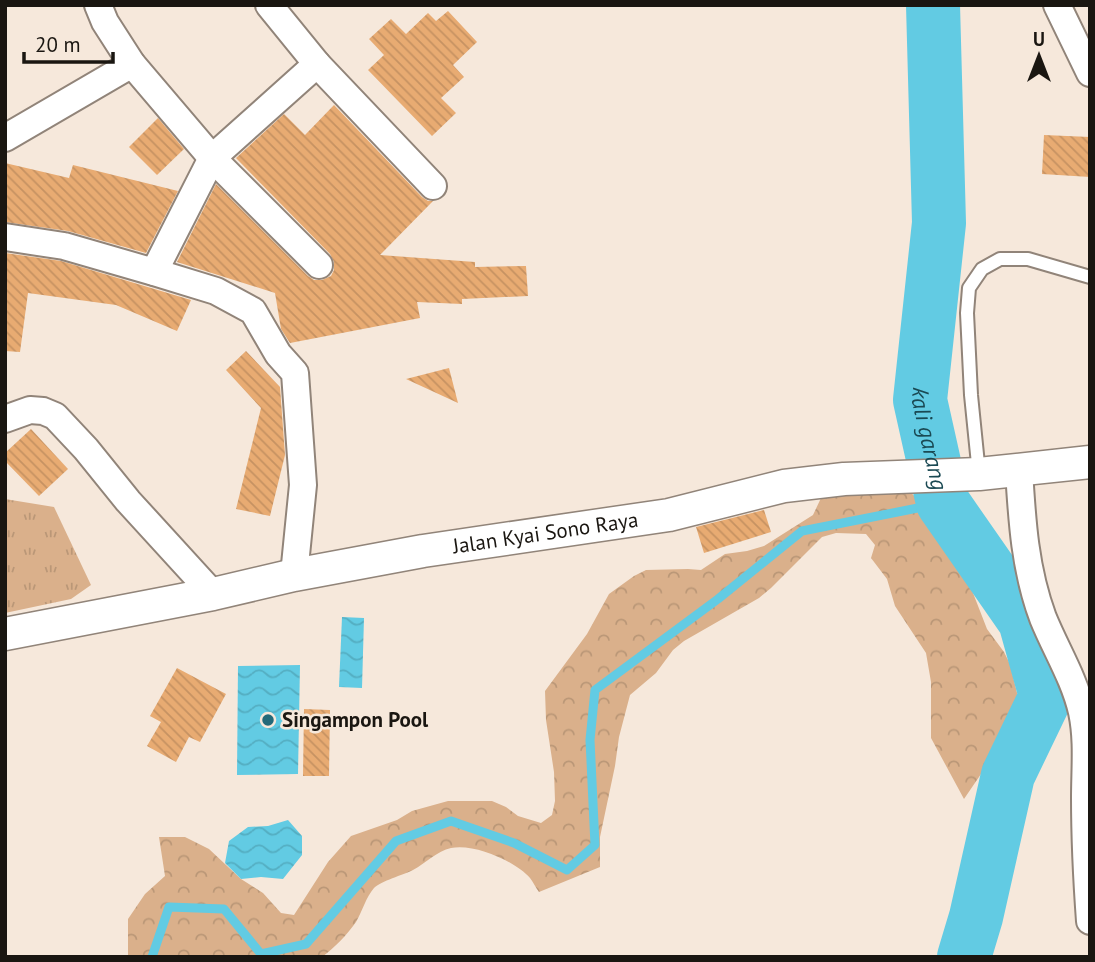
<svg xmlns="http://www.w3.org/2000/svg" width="1095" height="962" viewBox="0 0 1095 962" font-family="'PT Sans',sans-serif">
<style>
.grass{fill:url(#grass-tufts)}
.forest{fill:url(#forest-crowns)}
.water{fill:url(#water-waves)}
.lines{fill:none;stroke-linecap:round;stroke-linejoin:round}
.stream{stroke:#62cbe3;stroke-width:9}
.river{stroke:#62cbe3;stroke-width:54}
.building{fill:url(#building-back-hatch)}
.service-casing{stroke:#918479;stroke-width:16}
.minor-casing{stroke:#918479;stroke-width:30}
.tertiary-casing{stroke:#918479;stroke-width:35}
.service{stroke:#fff;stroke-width:12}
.minor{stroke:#fff;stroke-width:26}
.tertiary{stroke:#fff;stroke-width:32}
.poi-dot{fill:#236979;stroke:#f6e8db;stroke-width:2.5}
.labels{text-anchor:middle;stroke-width:5;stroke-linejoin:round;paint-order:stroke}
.street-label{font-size:21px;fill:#1a1611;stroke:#f6e8db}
.poi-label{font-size:21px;font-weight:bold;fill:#1a1611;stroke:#f6e8db;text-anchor:start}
.water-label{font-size:23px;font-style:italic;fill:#1a4953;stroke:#f6e8db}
</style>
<defs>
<pattern id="grass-tufts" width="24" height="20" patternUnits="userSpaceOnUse" patternTransform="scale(1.75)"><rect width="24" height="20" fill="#dab08b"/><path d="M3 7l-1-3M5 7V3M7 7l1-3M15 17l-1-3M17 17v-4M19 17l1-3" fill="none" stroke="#ba9777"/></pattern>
<pattern id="forest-crowns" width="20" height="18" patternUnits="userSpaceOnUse" patternTransform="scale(1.75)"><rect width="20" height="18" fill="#dab08b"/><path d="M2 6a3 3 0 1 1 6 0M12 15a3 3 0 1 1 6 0" fill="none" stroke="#ba9777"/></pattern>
<pattern id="water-waves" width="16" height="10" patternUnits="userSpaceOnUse" patternTransform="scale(1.75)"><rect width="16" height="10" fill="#62cbe3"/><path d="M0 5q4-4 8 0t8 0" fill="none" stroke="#54aec2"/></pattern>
<pattern id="building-back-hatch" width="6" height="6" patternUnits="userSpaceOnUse" patternTransform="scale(1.75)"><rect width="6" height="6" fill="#e8ab72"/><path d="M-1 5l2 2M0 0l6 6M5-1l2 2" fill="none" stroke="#c69262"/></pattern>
</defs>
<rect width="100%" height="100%" fill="#f6e8db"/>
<path class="grass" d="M5 499 54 507 91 585 71 599 5 613Z"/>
<path class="forest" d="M909 491 947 526 987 629 1004 652 1010 664 1018 697V712L996 752 964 799 931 738V682L926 653 895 606 887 579 871 558 875 545 866 534 836 533 822 537 771 588 759 598 684 641 673 650 656 673 630 695 619 737 615 766 600 837V867L539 892C536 888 533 882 530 878 515 861 474 843 451 848 437 851 426 863 413 870 403 875 381 881 374 888 366 897 362 912 356 922 347 935 335 947 322 957H128V919L145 894 165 876 159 837H185L209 849 241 879 263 893 281 913 294 915 328 862 351 836 397 820 412 811 448 801H492L506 807 518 816 541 823 552 815 555 801 554 772 546 720 545 691 587 634 609 594 634 576 646 570 688 569 701 570 725 554 747 551 764 546 813 515 821 498 828 496Z"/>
<g class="water">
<path d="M342 617 364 618 362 688 339 687Z"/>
<path d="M300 665 298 774 237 775 238 666Z"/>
<path d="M288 820 302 836V855L283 879 261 877 241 879 225 863 229 841 248 827 268 826Z"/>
</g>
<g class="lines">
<path class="stream" d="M152 957 169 907 224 909 261 954 306 944 396 841 451 821 514 843 567 870 595 845 590 740 595 690 718 599 802 531 943 503"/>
<path class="river" id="s1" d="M933 5 939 223 920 400 943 503 1025 621 1046 696 1008 775 976 917 964 957"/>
</g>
<g class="building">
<path d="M448 11 477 42 453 65 464 77 441 98 456 113 432 136 368 70 384 55 369 39 391 19 406 34 428 13 436 21Z"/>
<path d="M334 105 422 197 428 201H433L380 255 475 262V267L526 266 528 296 462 299V304L417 302 420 318 290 343 281 329 275 293 177 262 216 184 308 276 314 280H322L331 276 334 270V262L330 254 236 158 284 114 305 135Z"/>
<path d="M158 118 184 149 157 175 129 147Z"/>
<path d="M1044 135 1090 137V177L1042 174Z"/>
<path d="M5 163 69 178 73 165 178 191 146 253 68 231 5 222Z"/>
<path d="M5 253 61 261 191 300 177 331 116 305 28 293 20 352 5 351Z"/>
<path d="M246 351 280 387 285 455 270 516 236 509 261 408 226 370Z"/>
<path d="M449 368 458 403 406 379Z"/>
<path d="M31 429 68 469 39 496 5 461V453Z"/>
<path d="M764 510 771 532 704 553 696 527Z"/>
<path d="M177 668 226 694 200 742 189 737 176 762 147 746 161 722 150 716Z"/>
<path d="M304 709 330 710 329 776H303Z"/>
</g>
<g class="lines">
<g class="service-casing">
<path id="service" d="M979 474 971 395 967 313 969 288 982 269 1000 259H1028L1090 277"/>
</g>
<g class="minor-casing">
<g id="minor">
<path d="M98 5 105 22 132 64 212 158 319 265"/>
<path d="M269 5 317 64"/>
<path d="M1057 5 1090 73"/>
<path d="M5 138 132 64"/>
<path d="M5 237 64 246 154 272 216 291 253 311 278 354 295 373 303 485 294 575"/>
<path d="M154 272 212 158 317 64 433 186"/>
<path d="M5 419 30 410 43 411 55 416 86 449 128 501 213 594"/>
<path d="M1019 470C1022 521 1025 570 1043 618 1056 650 1074 678 1082 712 1088 740 1085 769 1085 798 1085 839 1087 880 1090 921"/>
</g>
</g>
<g class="tertiary-casing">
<g id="tertiary">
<path id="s2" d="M5 634 213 594 294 575 423 551 669 515 784 486 844 479 979 474 1090 462"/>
</g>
</g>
<use href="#service" class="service"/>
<use href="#minor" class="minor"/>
<use href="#tertiary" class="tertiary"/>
</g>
<circle class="poi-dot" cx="268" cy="720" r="7"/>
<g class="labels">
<g class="street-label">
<text dy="7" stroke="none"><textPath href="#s2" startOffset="550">Jalan Kyai Sono Raya</textPath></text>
</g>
<g class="poi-label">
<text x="282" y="727">Singampon Pool</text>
</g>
<g class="water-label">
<text dy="8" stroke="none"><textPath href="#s1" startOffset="436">kali garang</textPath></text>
</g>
</g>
<rect width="1095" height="962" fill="none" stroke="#1a1611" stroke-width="14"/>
<g transform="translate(1039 56)" stroke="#f6e8db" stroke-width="5" paint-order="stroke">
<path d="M0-5L12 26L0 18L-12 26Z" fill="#1a1611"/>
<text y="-10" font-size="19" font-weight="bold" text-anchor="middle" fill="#1a1611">U</text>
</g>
<path d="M24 52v10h89v-10" fill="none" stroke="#1a1611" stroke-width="3.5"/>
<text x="35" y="52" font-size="21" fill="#1a1611" stroke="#f6e8db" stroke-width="5" paint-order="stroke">20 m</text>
</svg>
